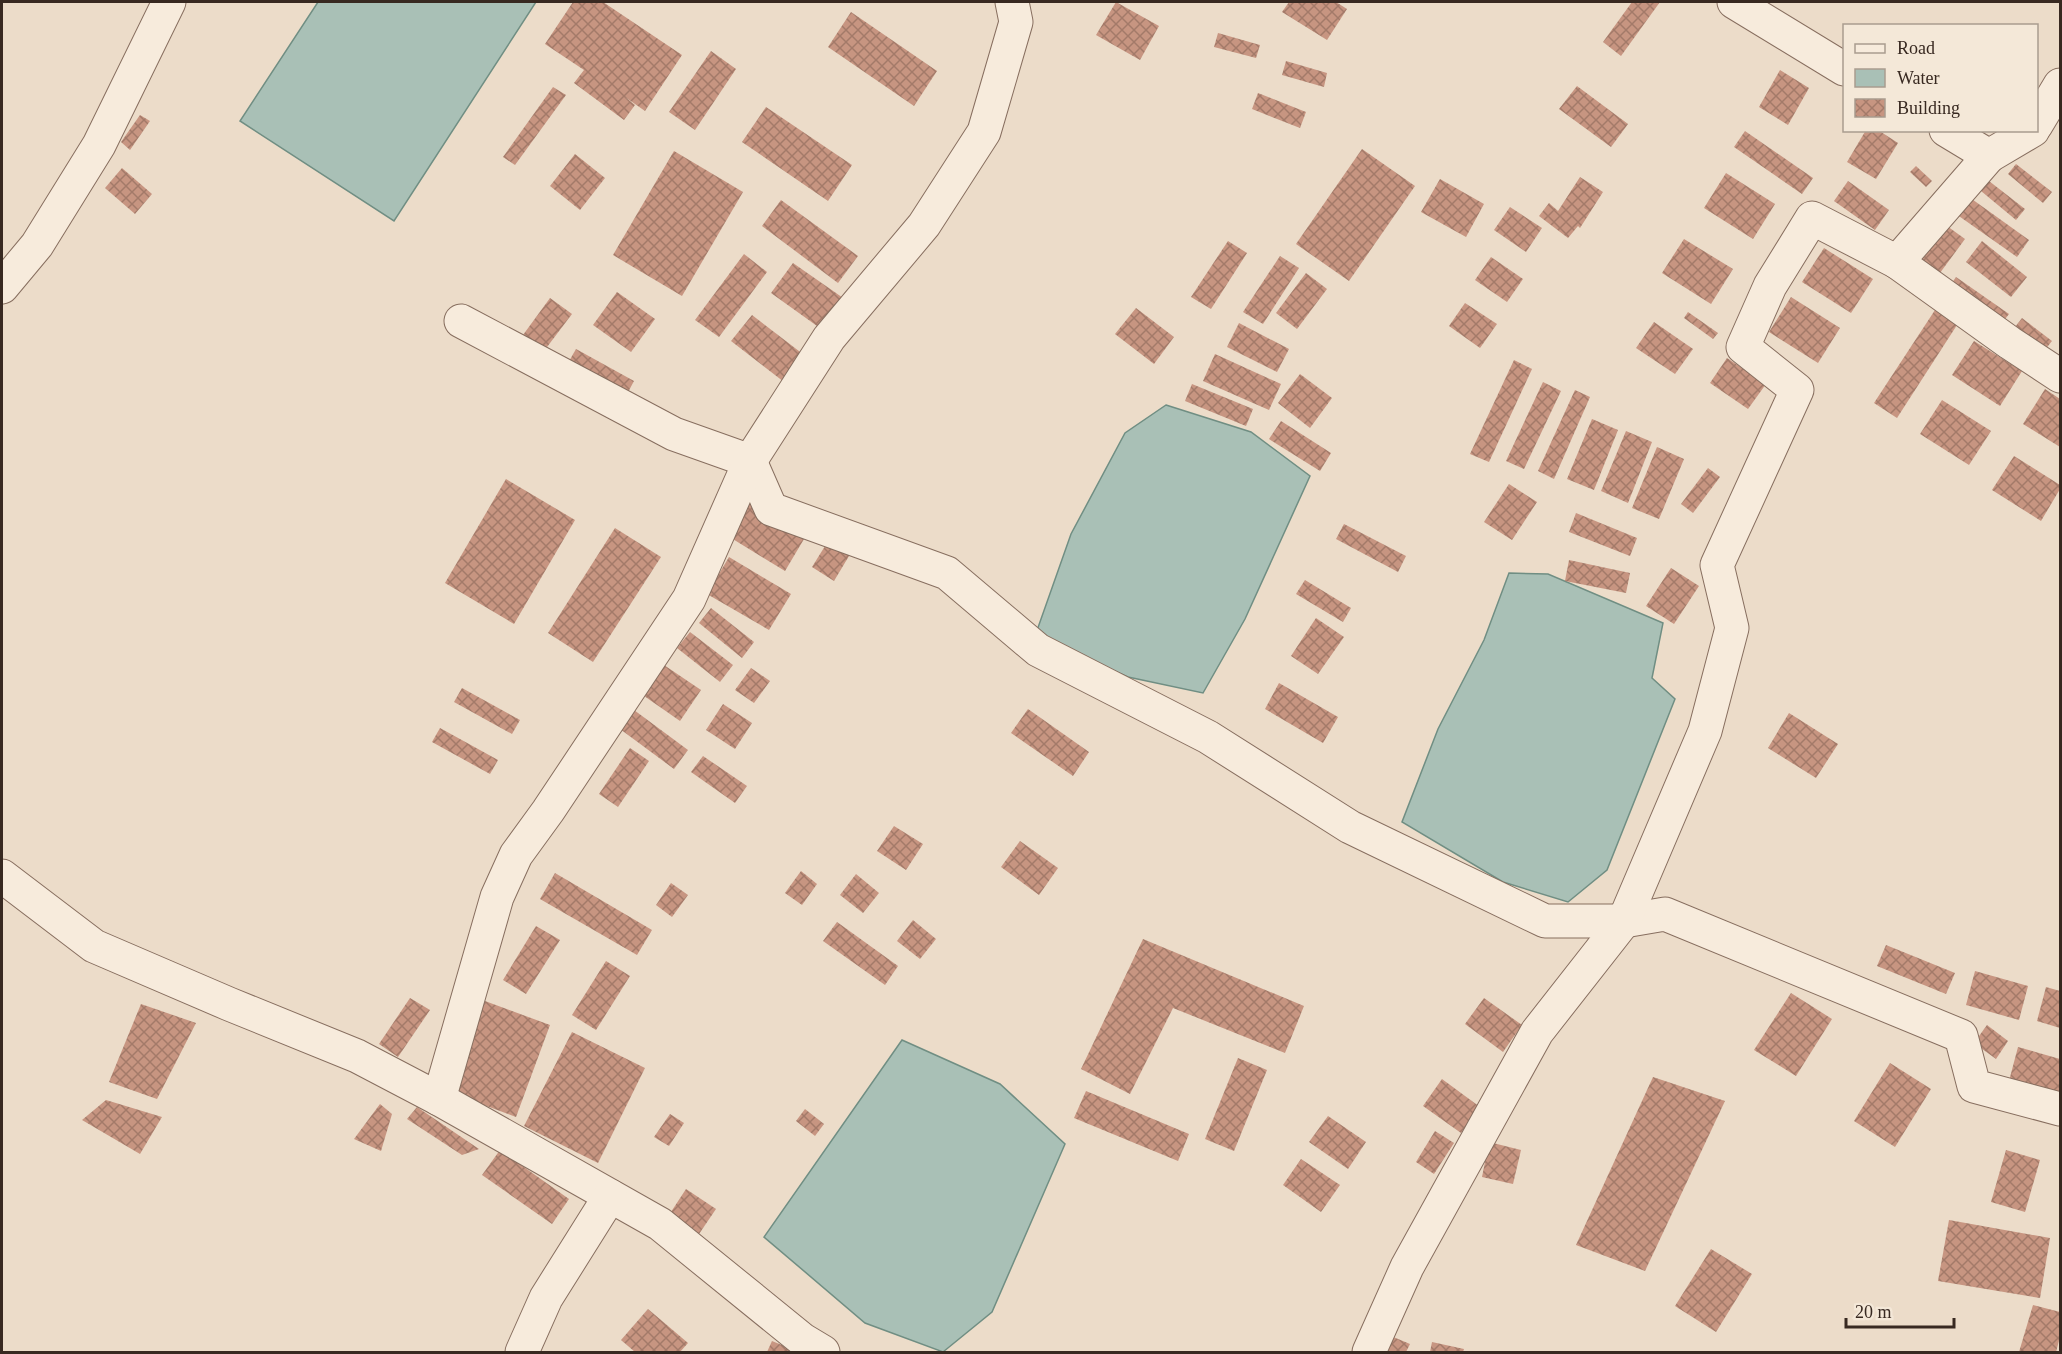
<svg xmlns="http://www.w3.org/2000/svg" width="2062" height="1354" viewBox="0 0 2062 1354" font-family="Georgia,serif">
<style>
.water{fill:#a9c0b6;stroke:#708e83;stroke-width:1.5}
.building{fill:url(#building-cross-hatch)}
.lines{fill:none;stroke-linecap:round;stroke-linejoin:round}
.minor-casing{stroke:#876e5f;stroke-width:35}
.minor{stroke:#f7ebdc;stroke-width:33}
</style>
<defs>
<pattern id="building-cross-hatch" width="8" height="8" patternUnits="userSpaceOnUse" patternTransform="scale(1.5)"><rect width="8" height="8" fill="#c79581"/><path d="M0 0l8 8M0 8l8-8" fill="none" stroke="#a37a69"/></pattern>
</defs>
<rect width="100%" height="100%" fill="#ecdcc9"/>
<g class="water">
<path d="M318 2H536L394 221 240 121Z"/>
<path d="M1166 405 1251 432 1310 476 1245 619 1203 693 1128 677 1035 636 1071 534 1125 433Z"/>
<path d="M1509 573 1548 574 1663 623 1652 678 1675 699 1607 870 1568 902 1503 882 1402 822 1438 729 1484 640Z"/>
<path d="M902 1040 1000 1084 1065 1144 992 1312 943 1352 865 1323 764 1237Z"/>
</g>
<g class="building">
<path d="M573 2H603L682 55 645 111 625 97 635 105 624 120 574 83 584 70 545 44Z"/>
<path d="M1116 2 1159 26 1140 60 1096 35Z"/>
<path d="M1289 2H1336L1347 9 1327 40 1282 12Z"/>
<path d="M1632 2H1660L1621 56 1603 42Z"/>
<path d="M851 12 937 71 914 106 828 47Z"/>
<path d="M1218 33 1260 45 1256 58 1214 47Z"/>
<path d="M711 51 736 69 695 130 669 112Z"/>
<path d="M1286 61 1327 73 1324 87 1282 75Z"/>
<path d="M1780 70 1809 88 1788 125 1759 107Z"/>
<path d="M1577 86 1628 124 1611 147 1559 109Z"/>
<path d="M553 87 566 95 515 165 503 157Z"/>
<path d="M1258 93 1306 112 1300 128 1252 109Z"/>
<path d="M766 107 852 165 828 201 742 142Z"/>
<path d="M140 115 150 121 130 150 121 142Z"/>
<path d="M1866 130H1878L1898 143 1876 179 1847 162Z"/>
<path d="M1745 131 1813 178 1802 194 1734 147Z"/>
<path d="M1362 149 1415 186 1349 281 1296 244Z"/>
<path d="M674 151 743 192 682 296 613 255Z"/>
<path d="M575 154 605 178 580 210 550 186Z"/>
<path d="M2016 164 2052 192 2043 203 2008 174Z"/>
<path d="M1916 166 1932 181 1926 187 1910 172Z"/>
<path d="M122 168 152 194 135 214 105 188Z"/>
<path d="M1726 173 1775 204 1753 239 1704 208Z"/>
<path d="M1580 177 1603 192 1580 228 1578 226 1568 238 1539 216 1549 203 1558 211Z"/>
<path d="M1440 179 1484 204 1466 237 1421 212Z"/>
<path d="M1848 181 1889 210 1875 230 1834 201Z"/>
<path d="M1989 181 2025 209 2016 220 1981 191Z"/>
<path d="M1969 197 2029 240 2017 257 1956 214Z"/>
<path d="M781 200 858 256 838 283 762 226Z"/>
<path d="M1510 207 1542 228 1526 252 1494 230Z"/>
<path d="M1947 226 1965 239 1937 277 1919 264Z"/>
<path d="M1684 239 1733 269 1711 304 1662 273Z"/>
<path d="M1228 241 1247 253 1211 309 1191 297Z"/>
<path d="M1982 241 2027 277 2011 297 1966 262Z"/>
<path d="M1824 248 1873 279 1851 313 1802 282Z"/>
<path d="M744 254 767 272 719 337 695 320Z"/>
<path d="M1280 256 1299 268 1263 324 1243 312Z"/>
<path d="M1491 257 1523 279 1507 302 1475 280Z"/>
<path d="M793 263 846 300 824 331 771 293Z"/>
<path d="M1306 273 1327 289 1297 329 1276 313Z"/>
<path d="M1956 277 2009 314 1999 327 1947 290Z"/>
<path d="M617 292 655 319 631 352 593 325Z"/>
<path d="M1791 297 1840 328 1818 363 1769 332Z"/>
<path d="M550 298 572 314 544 351 523 335Z"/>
<path d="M1465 303 1497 324 1480 348 1449 326Z"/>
<path d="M1136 308 1174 337 1154 364 1115 334Z"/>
<path d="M1935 310 1957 325 1897 418 1874 403Z"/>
<path d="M1688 312 1718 333 1713 339 1684 318Z"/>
<path d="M752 315 808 358 788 385 731 341Z"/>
<path d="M2022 318 2052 341 2044 351 2015 327Z"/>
<path d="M1654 322 1693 349 1675 374 1636 348Z"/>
<path d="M1239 323 1289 349 1277 372 1227 347Z"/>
<path d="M1974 341 2022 371 2000 406 1952 375Z"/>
<path d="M576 349 634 381 626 396 568 363Z"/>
<path d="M1215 354 1281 384 1269 410 1203 381Z"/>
<path d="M1727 358 1766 384 1748 409 1710 383Z"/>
<path d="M1514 360 1532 369 1489 462 1470 454Z"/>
<path d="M1300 374 1332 398 1310 428 1278 403Z"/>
<path d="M1543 382 1561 391 1524 469 1506 461Z"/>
<path d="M1192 384 1253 409 1246 426 1185 401Z"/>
<path d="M2045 389 2060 399V447L2023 424Z"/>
<path d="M1575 390 1590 397 1554 479 1538 471Z"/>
<path d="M1942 400 1991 431 1969 465 1920 434Z"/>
<path d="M1592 419 1618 430 1594 490 1567 479Z"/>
<path d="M1281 421 1331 453 1320 471 1269 439Z"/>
<path d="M1626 431 1652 442 1628 503 1601 491Z"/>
<path d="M1657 447 1684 459 1659 519 1632 508Z"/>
<path d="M2014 456 2060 485V489L2041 521 1992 490Z"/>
<path d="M1708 468 1720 477 1693 513 1681 504Z"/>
<path d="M506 479 575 520 514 624 445 583Z"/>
<path d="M1509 484 1537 502 1512 540 1484 522Z"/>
<path d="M745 497 807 534 785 571 723 533Z"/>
<path d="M1576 513 1637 538 1630 556 1569 532Z"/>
<path d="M1344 524 1406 556 1398 572 1336 539Z"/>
<path d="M615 528 661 557 593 662 548 633Z"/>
<path d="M830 538 852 551 834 581 812 567Z"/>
<path d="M729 557 791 594 769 630 707 594Z"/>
<path d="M1569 560 1630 573 1626 593 1565 581Z"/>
<path d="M1671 568 1699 586 1674 624 1646 606Z"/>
<path d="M1305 580 1351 608 1343 622 1296 594Z"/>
<path d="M711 608 754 642 742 658 699 623Z"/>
<path d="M1316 618 1344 637 1318 674 1291 656Z"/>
<path d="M690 632 733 665 720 682 677 648Z"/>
<path d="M658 661 701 690 680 721 637 691Z"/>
<path d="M751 668 770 681 754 703 735 690Z"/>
<path d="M1279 683 1338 717 1323 743 1265 709Z"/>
<path d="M462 688 520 720 512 734 454 702Z"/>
<path d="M723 704 752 723 735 749 706 730Z"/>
<path d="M1028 709 1089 752 1073 776 1011 733Z"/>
<path d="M634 710 688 750 674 769 620 729Z"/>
<path d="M1789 713 1838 744 1816 778 1768 748Z"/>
<path d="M440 728 498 760 490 774 432 742Z"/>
<path d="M630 748 649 761 618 807 599 794Z"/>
<path d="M703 756 747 786 735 803 691 772Z"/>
<path d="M894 826 923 844 906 870 877 851Z"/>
<path d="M1020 841 1058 868 1039 895 1001 867Z"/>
<path d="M801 871 817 884 802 905 785 893Z"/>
<path d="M555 873 652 930 637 955 540 899Z"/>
<path d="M856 874 879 893 863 913 840 895Z"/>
<path d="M671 883 688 895 672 917 656 905Z"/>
<path d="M913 920 936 939 920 959 897 941Z"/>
<path d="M837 922 898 966 885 985 823 941Z"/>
<path d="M536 926 560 940 526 994 503 980Z"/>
<path d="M1143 939 1304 1006 1285 1053 1173 1008 1130 1094 1081 1069Z"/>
<path d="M1886 945 1955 973 1946 994 1877 966Z"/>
<path d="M606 961 630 976 596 1030 572 1015Z"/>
<path d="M1975 971 2028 986 2019 1020 1966 1005Z"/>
<path d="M2046 987 2060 991V1028L2037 1021Z"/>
<path d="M1791 993 1832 1019 1796 1076 1754 1050Z"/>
<path d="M410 998 430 1010 398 1057 379 1044Z"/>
<path d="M1484 998 1522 1025 1503 1052 1465 1024Z"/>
<path d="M485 1001 550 1025 516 1117 452 1093Z"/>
<path d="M141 1004 196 1023 157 1099 109 1082Z"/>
<path d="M1987 1025 2008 1041 1996 1059 1974 1043Z"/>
<path d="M572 1032 645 1068 598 1163 524 1126Z"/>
<path d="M2018 1047 2060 1059V1096L2009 1081Z"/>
<path d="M1238 1058 1267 1070 1234 1151 1205 1139Z"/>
<path d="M1890 1063 1931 1089 1895 1147 1854 1121Z"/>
<path d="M1653 1077 1725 1101 1645 1271 1576 1245Z"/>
<path d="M1442 1079 1480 1107 1461 1133 1423 1106Z"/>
<path d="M1086 1091 1189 1134 1178 1161 1074 1118Z"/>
<path d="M106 1100 162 1117 140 1154 82 1120Z"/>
<path d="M380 1104 392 1114 381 1151 354 1139Z"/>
<path d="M417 1107 479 1149 462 1155 407 1119Z"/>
<path d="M805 1109 824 1124 815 1136 796 1121Z"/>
<path d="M670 1114 684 1123 669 1146 654 1137Z"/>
<path d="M1328 1116 1366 1142 1348 1169 1309 1142Z"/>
<path d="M1435 1131 1454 1143 1434 1174 1416 1162Z"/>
<path d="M1489 1142 1521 1150 1513 1184 1482 1177Z"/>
<path d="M500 1150 569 1199 552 1224 482 1175Z"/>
<path d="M2006 1150 2040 1160 2025 1212 1991 1202Z"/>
<path d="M1301 1159 1340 1185 1321 1212 1283 1185Z"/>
<path d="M686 1189 716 1209 699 1234 669 1215Z"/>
<path d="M1949 1220 2050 1238 2040 1298 1938 1281Z"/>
<path d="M1711 1249 1752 1274 1716 1332 1675 1306Z"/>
<path d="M2033 1305 2060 1312V1337L2056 1352H2019Z"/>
<path d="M648 1309 688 1343 680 1352H635L621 1340Z"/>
<path d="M1391 1336 1410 1344 1406 1352H1384Z"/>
<path d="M772 1341 799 1352H767Z"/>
<path d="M1432 1342 1464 1349 1463 1352H1430Z"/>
</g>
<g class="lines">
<g class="minor-casing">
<g id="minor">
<path d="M1734 2 1844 69"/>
<path d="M2036 125 2060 85"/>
<path d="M1946 130 1989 156 2033 130"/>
<path d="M1989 156 1897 262 2010 343 2060 376"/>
<path d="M2 287 37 245 99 145 169 2"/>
<path d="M461 321 674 434 750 461 771 509 947 573 1038 650 1208 737 1350 827 1545 921H1624L1665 914 1961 1036 1974 1086 2060 1109"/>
<path d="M2 876 94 946 229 1004 357 1056 439 1099 660 1224 803 1340 823 1352"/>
<path d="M439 1099 497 897 516 855 548 811 689 599 750 461 829 338 924 225 984 132 1016 22 1012 2"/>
<path d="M522 1352 546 1298 610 1196"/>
<path d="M1369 1352 1407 1267 1537 1032 1624 921 1705 731 1732 628 1717 565 1797 390 1743 347 1770 286 1812 218 1897 262"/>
</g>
</g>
<use href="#minor" class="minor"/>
</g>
<rect width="2062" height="1354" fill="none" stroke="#382921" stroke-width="6"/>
<rect x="1843" y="24" width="195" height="108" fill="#f4e8d8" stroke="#a99c8f" stroke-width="1.5"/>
<rect x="1855" y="44" width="30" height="9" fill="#f7ebdc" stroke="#a99c8f" stroke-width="1.5"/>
<text x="1897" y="54" font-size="18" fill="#382921">Road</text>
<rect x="1855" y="69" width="30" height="18" fill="#a9c0b6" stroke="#a99c8f" stroke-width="1.5"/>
<text x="1897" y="84" font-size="18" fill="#382921">Water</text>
<rect x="1855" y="99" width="30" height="18" fill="url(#building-cross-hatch)" stroke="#a99c8f" stroke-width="1.5"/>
<text x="1897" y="114" font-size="18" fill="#382921">Building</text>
<path d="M1846 1318v9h108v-9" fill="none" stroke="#382921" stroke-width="3"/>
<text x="1855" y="1318" font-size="18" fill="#382921" stroke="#f4e8d8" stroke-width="4.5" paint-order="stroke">20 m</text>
</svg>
